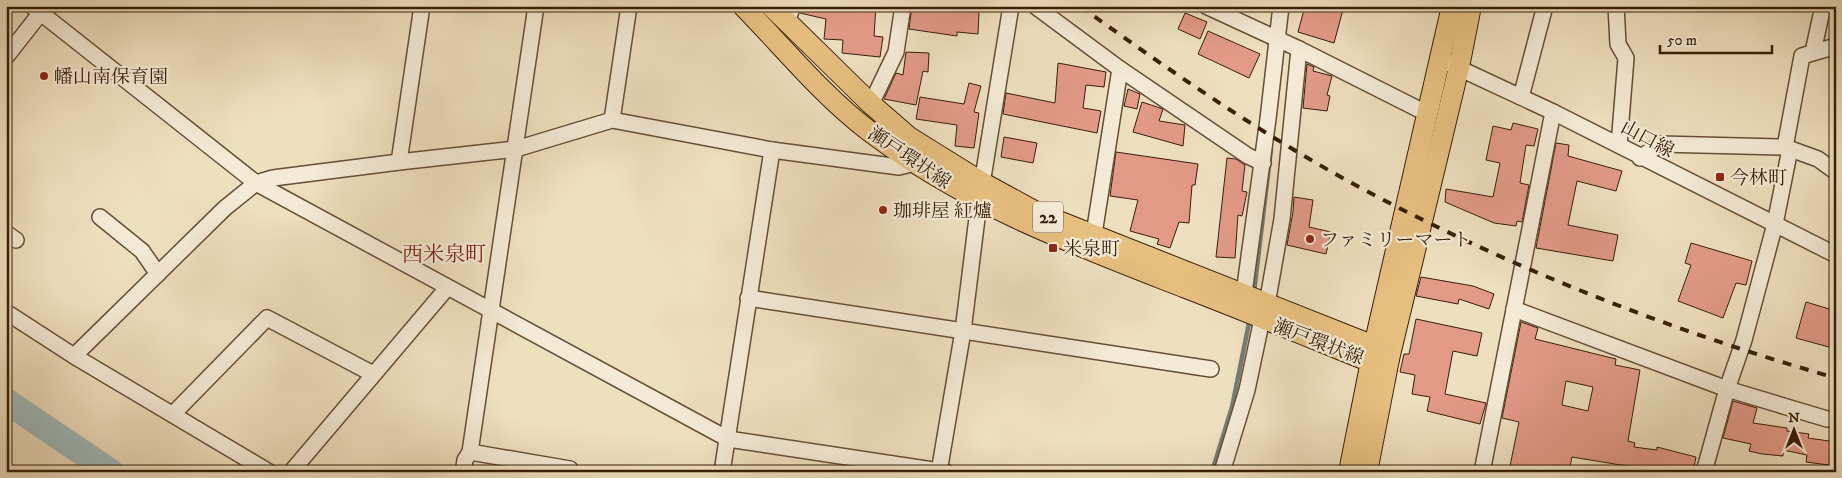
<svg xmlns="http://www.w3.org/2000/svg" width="1842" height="478" viewBox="0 0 1842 478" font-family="'IM FELL DW Pica','Noto Serif JP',serif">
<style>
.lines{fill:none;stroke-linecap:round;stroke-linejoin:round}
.stream{stroke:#757c75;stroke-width:4.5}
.river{stroke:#9ebabd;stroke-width:26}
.building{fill:#e29a87;stroke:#381e09;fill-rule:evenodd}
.minor-casing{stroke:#664e36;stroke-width:18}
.major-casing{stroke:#381e09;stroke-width:22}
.minor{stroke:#f4ead5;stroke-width:15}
.major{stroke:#e7c080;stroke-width:20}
.rail{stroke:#381e09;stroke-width:4;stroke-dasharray:9 9;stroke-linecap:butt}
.poi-dot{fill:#8f2418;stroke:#f4ead5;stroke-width:2}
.labels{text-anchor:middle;stroke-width:4.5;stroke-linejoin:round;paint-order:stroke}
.shield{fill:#f4ead5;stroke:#705b46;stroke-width:1}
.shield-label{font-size:18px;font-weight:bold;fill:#381e09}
.poi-label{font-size:19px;fill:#381e09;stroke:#f4ead5;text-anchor:start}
.street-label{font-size:19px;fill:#381e09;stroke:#f4ead5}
.quarter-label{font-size:21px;fill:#7a1f14;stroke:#f4ead5}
</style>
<rect width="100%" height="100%" fill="#eedfbf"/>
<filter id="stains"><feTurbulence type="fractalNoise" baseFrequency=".004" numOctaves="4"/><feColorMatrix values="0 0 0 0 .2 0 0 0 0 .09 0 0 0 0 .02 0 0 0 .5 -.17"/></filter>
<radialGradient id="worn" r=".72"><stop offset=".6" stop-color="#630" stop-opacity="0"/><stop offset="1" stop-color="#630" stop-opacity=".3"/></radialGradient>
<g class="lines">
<g class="stream">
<path d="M1254 293 1271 149"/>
<path d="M1212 472 1232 407 1250 318"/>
</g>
<path class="river" d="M6 401 111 472"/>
</g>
<g class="building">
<path d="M802 6H876L874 36 883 37 880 57 842 53 843 40 824 39 826 19 800 13Z"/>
<path d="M912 6H959L958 11 979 12 978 34 957 32V36L909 29Z"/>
<path d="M1305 6H1344L1334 43 1298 32Z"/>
<path d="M1185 13 1207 22 1200 39 1178 29Z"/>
<path d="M1208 31 1260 54 1249 78 1198 54Z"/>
<path d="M906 52 929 53 928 72 923 71 916 105 884 99 896 73 903 75Z"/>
<path d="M1058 63 1106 72 1104 87 1086 85 1083 108 1101 111 1097 133 1003 114 1006 93 1055 103Z"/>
<path d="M1307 64 1314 67 1313 71 1332 76 1327 95 1330 96 1327 111 1303 108Z"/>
<path d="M969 83 981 86 974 112 979 113 974 148 955 146 957 125 916 119 920 97 964 104Z"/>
<path d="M1128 89 1140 94 1137 109 1124 106Z"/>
<path d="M1142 102 1163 109 1159 121 1185 125 1183 146 1133 132Z"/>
<path d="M1513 123 1538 129 1534 146 1526 145 1520 183 1529 185 1522 222 1517 221 1516 226 1494 223 1445 202 1446 189 1493 197 1500 163 1486 160 1493 126 1511 130Z"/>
<path d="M1004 137 1037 143 1033 163 1001 157Z"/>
<path d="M1556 143 1569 145 1568 156 1622 171 1616 191 1577 181 1568 225 1618 235 1613 261 1536 248Z"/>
<path d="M1116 152 1198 164 1195 185H1192L1189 223 1179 222 1170 248 1157 244 1159 239 1130 231 1138 200 1110 196Z"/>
<path d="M1227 158 1236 159 1245 165 1242 191 1247 192 1242 216 1238 215 1235 258 1216 257Z"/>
<path d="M1294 197 1313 200 1309 227 1331 232 1326 254 1287 245 1293 212Z"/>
<path d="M1691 243 1752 261 1746 285 1736 283 1723 318 1678 301 1691 265 1685 263Z"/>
<path d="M1421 277 1473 286 1494 294 1489 309 1459 299 1458 304 1416 296Z"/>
<path d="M1806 302 1836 311V349L1796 338Z"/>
<path d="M1416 319 1482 333 1477 356 1453 351 1445 394 1486 403 1480 424 1427 411 1430 397 1412 394 1415 375 1400 372 1404 354H1409Z"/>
<path d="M1521 322 1538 328 1535 339 1616 359 1615 365 1640 370 1628 441 1635 443 1634 447 1657 450V447L1696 457 1693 472H1632L1633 467 1572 457 1569 472H1541L1510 466 1519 422 1502 418ZM1566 381 1593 387 1588 411 1562 405Z"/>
<path d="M1733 401 1757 408 1753 423 1787 428V431L1809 434 1808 438 1836 442V466L1806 462 1807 455 1783 450V456L1762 454 1749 451 1751 444 1723 438Z"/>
</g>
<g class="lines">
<g class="minor-casing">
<g id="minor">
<path d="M32 6 256 183 728 439 946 472"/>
<path d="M1035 6 1120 69 1248 156 1263 163"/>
<path d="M1206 6 1299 49 1282 219 1267 304"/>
<path d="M1616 6 1618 44 1626 58 1619 145"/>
<path d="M787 21 793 6"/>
<path d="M1299 49 1428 114"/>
<path d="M1813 52 1823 6"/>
<path d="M6 57 46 6"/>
<path d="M1450 64 1553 112 1836 255"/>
<path d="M1521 97 1545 6"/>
<path d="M871 104 896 52 903 6"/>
<path d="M612 120 629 6"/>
<path d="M1785 147 1802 56 1836 46"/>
<path d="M1640 158 1660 144 1785 147 1818 159 1836 172"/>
<path d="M399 162 422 6"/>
<path d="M100 217 142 251 158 274"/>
<path d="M6 233 16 240"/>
<path d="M1094 234 1120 69"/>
<path d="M1244 293 1268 119 1281 6"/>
<path d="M748 298 1211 369"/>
<path d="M1514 309 1727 389 1827 419"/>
<path d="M6 312 74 356 269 472"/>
<path d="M74 356 225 208 256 183 273 178 399 162 516 149 612 120 772 150 899 167 915 163"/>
<path d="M173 414 267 318 373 374"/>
<path d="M470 452 570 469"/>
<path d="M291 472 447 288"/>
<path d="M463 472 465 460 470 452 536 6"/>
<path d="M722 472 772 150"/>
<path d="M939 472 963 331 979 202 1011 6"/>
<path d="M1222 472 1247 390 1262 319"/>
<path d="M1482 472 1553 112"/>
<path d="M1704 472 1727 389 1744 340 1775 224 1790 149"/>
</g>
</g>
<g class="major-casing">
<g id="major">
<path d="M743 6C784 48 822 95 869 131 967 205 1073 244 1186 288 1248 312 1309 337 1371 362L1389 359"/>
<path d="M771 6 871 104 909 137 983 183 1038 213 1374 346 1389 359"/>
<path d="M1349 472 1374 346 1452 6"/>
<path d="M1367 472 1389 359 1459 67 1471 6"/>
</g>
</g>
<use href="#minor" class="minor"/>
<use href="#major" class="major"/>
<path class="rail" d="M1080 6C1170 71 1261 134 1359 187 1510 268 1671 331 1836 378"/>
</g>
<g class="poi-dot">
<circle cx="44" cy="76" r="5"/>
<rect x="1715" y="172" width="10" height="10" rx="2.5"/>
<circle cx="883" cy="210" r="5"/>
<circle cx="1310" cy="239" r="5"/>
<rect x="1048" y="243" width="10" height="10" rx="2.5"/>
</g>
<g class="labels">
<rect class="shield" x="1033" y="201.5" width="30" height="31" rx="4"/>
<g class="shield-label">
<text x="1048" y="223">22</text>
</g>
<g class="poi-label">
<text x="54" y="83">幡山南保育園</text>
<text x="1730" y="184">今林町</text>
<text x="893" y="217">珈琲屋 紅爐</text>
<text x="1320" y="246">ファミリーマート</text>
<text x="1063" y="255">米泉町</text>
</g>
<g class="street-label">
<text transform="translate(1648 138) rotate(28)" y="7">山口線</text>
<text transform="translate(910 157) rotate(34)" y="7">瀬戸環状線</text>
<text transform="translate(1319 341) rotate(21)" y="7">瀬戸環状線</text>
</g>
<g class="quarter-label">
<text x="444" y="261">西米泉町</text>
</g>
</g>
<rect width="1842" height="478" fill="none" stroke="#eedfbf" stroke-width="25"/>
<rect x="8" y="8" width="1827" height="463" fill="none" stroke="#381e09" stroke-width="2.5"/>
<rect x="12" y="12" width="1817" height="453" fill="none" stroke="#381e09"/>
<g transform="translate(1794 430)" stroke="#f4ead5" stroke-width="4" paint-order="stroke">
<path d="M0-4L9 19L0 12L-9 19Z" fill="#381e09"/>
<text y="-8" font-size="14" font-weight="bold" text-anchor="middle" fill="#381e09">N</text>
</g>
<path d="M1660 45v8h112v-8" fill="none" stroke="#381e09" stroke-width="2.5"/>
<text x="1667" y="45" font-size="15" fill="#381e09" stroke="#f4ead5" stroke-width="4" paint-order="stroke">50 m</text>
<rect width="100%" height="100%" filter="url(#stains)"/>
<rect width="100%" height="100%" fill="url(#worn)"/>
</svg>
